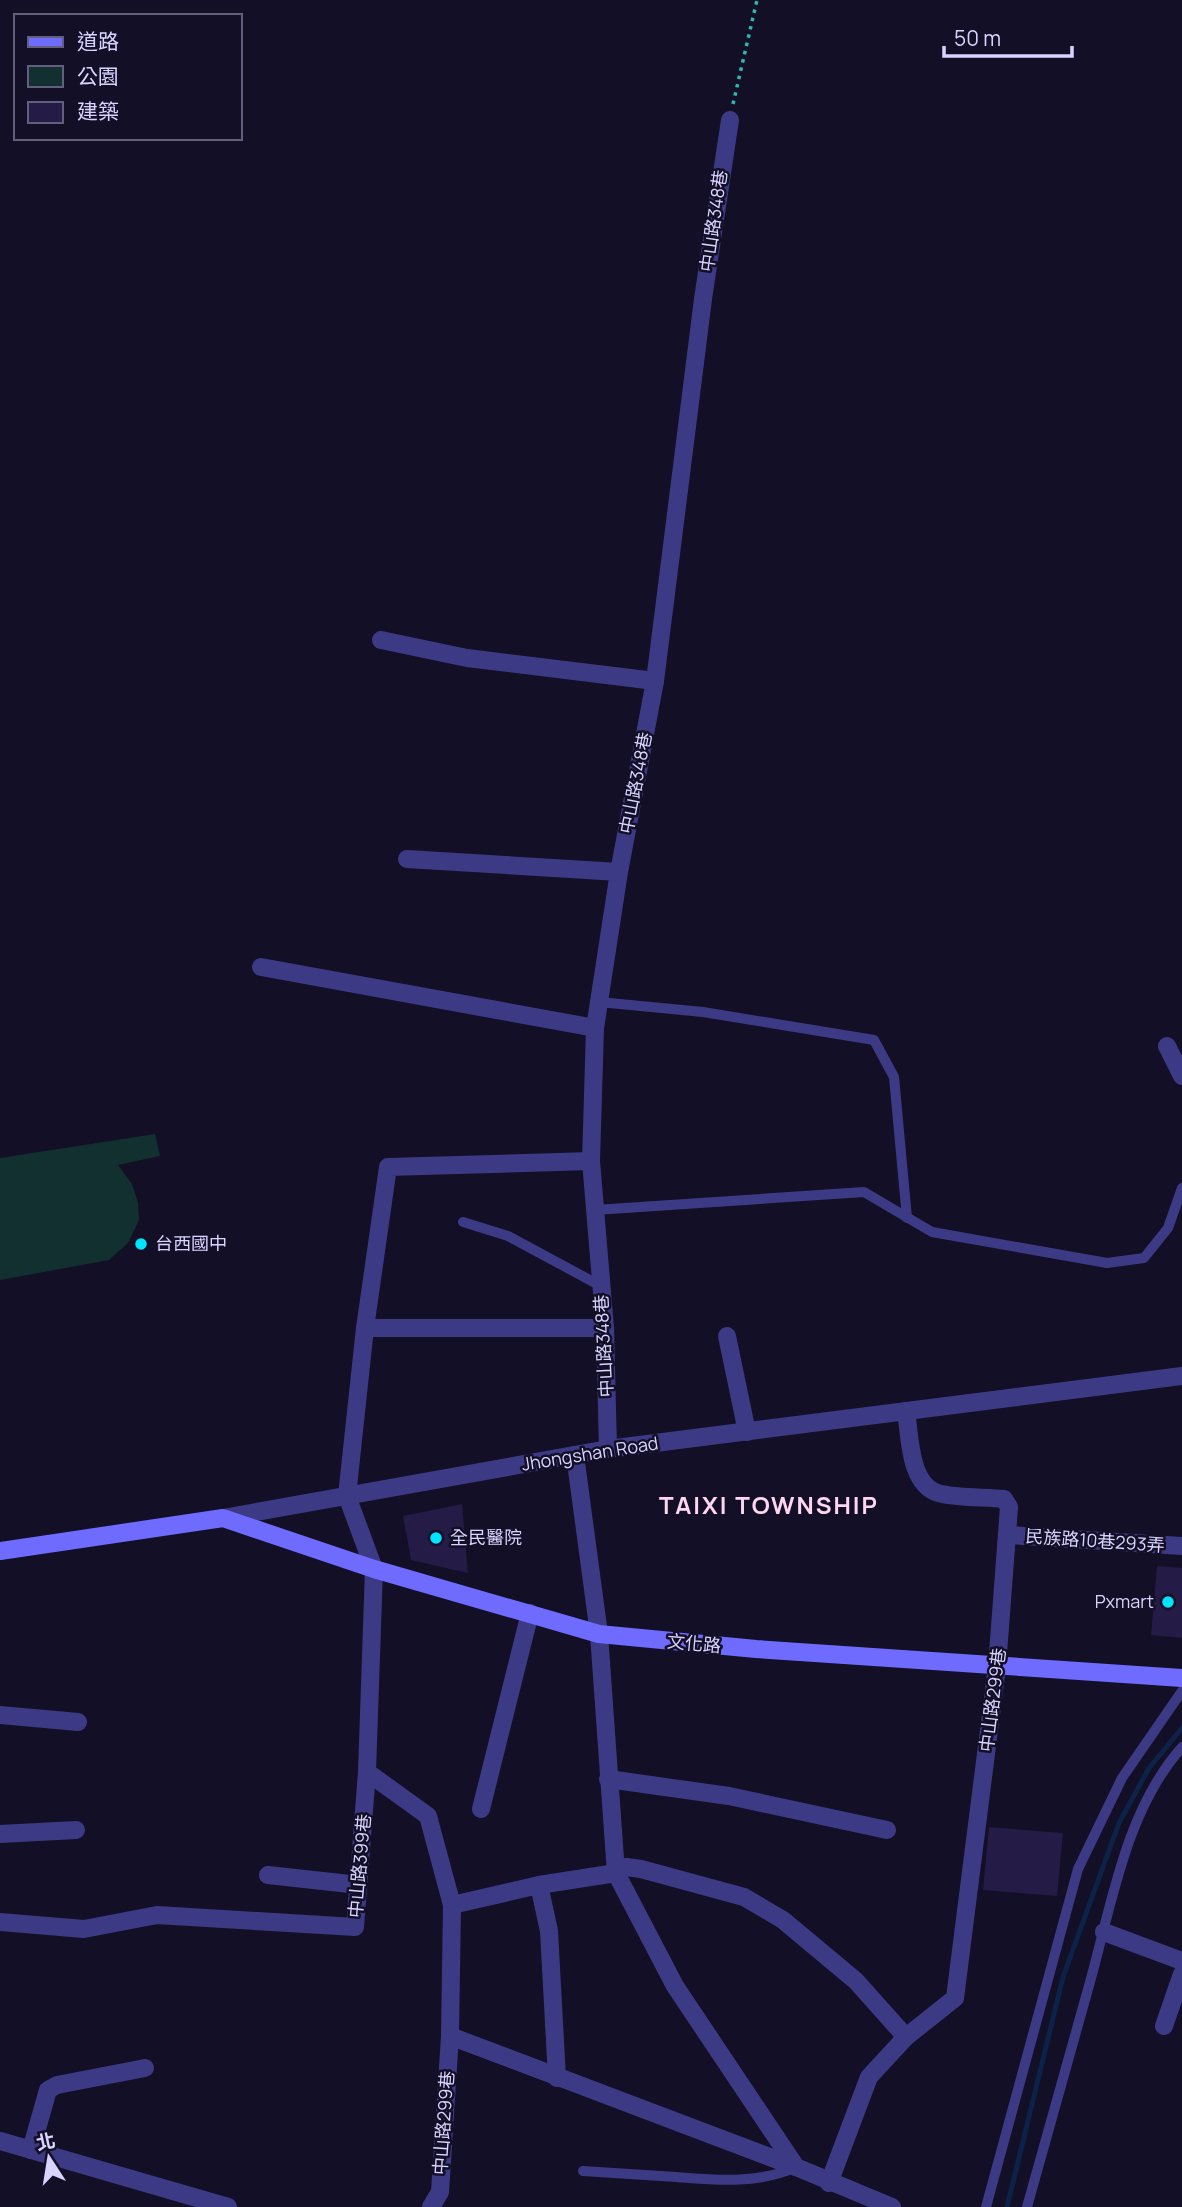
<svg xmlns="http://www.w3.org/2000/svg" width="1182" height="2207" viewBox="0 0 1182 2207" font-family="Manrope,'Noto Sans TC',sans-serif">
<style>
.green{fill:#12302f}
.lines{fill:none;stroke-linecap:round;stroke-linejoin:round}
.stream{stroke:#0c2248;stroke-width:5}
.building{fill:#241b47}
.path{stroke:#2fb8b0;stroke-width:3.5;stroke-dasharray:3.5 5;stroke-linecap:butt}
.service{stroke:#3d3a85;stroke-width:10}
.minor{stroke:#3d3a85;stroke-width:18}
.tertiary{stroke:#3d3a85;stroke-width:18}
.secondary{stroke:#6f6bff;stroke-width:18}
.poi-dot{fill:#00e5ff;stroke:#130f26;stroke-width:2.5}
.labels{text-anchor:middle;stroke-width:5;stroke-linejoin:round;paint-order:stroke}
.street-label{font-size:18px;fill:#d9d4ff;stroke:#130f26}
.poi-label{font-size:18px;fill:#d9d4ff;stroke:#130f26;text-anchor:start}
.district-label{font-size:24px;font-weight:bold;letter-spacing:2px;fill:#ffd6f0;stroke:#130f26}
</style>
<rect width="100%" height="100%" fill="#130f26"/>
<path class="green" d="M155 1134 160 1156 118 1165 132 1184 138 1203 139 1220 128 1243 109 1260 0 1280V1158Z"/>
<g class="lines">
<path class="stream" d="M1007 2207 1063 1977 1119 1823 1149 1768 1182 1728"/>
</g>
<g class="building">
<path d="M462 1504 468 1573 411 1560 403 1516Z"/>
<path d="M1157 1566 1182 1568V1638L1151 1635Z"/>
<path d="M989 1827 1063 1833 1057 1896 983 1890Z"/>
</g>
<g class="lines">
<path class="path" d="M733 104 757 0"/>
<g class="service">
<path d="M599 1002 703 1012 874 1040 894 1077 907 1218"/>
<path d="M595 1210 864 1192 932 1232 1107 1263 1144 1258 1168 1228 1182 1188"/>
<path d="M463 1222 508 1236 601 1286"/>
<path d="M583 2171C614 2173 645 2175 676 2177 716 2180 757 2184 794 2168"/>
<path d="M986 2207 1078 1869 1122 1778 1182 1691"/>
<path d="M1027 2207C1048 2132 1069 2057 1090 1982 1112 1903 1126 1810 1182 1747"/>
</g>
<g class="minor">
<path d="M381 640 467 658 655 681"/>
<path d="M407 859 619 872"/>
<path d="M261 967 595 1028"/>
<path d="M1167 1046 1182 1076"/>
<path d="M365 1328H605"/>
<path d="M727 1336 747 1432"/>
<path d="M608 1449 605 1328 591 1161 595 1028 619 872 655 681 703 299 730 120"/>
<path d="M575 1455 599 1634 616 1873 675 1986 796 2167"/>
<path d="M1009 1535 1182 1546"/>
<path d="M0 1715 78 1722"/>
<path d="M367 1772 428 1816 452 1905 450 2036 440 2192 431 2207"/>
<path d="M608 1779 729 1796 887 1830"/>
<path d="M481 1809 530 1613"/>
<path d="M0 1834 76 1830"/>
<path d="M268 1875 359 1885"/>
<path d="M539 1885 549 1931 557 2078"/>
<path d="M452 1905 539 1885 616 1873 626 1867 641 1869 744 1897 783 1920 856 1981 906 2037"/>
<path d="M0 1922 84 1929 157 1915 355 1927 367 1772 374 1569 347 1496 365 1328 388 1167 591 1161"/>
<path d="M1104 1932 1182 1961"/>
<path d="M1164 2026 1182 1974"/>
<path d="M450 2036 796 2167 892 2207"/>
<path d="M0 2141 228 2207"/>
<path d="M31 2150 48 2090 57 2085 145 2068"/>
<path d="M829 2183 869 2077 906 2037 955 1998 997 1667 1009 1507 1004 1499C986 1497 954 1498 938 1493 909 1484 910 1436 906 1411"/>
</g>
<path class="tertiary" d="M223 1518 608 1449 1182 1376"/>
<path class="secondary" d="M0 1551 223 1518 374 1569 599 1634 756 1649 1182 1678"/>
</g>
<g class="poi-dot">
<circle cx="141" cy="1244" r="7"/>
<circle cx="436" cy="1538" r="7"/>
<circle cx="1168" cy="1602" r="7"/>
</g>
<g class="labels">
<g class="street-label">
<text transform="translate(714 221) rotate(-82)" y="6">中山路348巷</text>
<text transform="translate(636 783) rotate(-79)" y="6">中山路348巷</text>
<text transform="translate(604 1346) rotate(-93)" y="6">中山路348巷</text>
<text transform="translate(590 1454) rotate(-9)" y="6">Jhongshan Road</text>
<text transform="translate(1095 1541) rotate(4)" y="6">民族路10巷293弄</text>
<text transform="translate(694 1644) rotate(5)" y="6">文化路</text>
<text transform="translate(993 1700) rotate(-83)" y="6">中山路299巷</text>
<text transform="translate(360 1866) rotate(-85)" y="6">中山路399巷</text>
<text transform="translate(444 2123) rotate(-86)" y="6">中山路299巷</text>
</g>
<g class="poi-label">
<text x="155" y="1250">台西國中</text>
<text x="450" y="1544">全民醫院</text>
<text x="1154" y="1608" text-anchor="end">Pxmart</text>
</g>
<g class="district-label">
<text x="769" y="1514">TAIXI TOWNSHIP</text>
</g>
</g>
<rect x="14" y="14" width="228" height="126" fill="#130f26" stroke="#625e7d" stroke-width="2"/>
<rect x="28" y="37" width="35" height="10" fill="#6f6bff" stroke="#625e7d" stroke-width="2"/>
<text x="77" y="49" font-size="21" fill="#d9d4ff">道路</text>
<rect x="28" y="66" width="35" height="21" fill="#12302f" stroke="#625e7d" stroke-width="2"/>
<text x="77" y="84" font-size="21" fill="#d9d4ff">公園</text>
<rect x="28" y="102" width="35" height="21" fill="#241b47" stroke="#625e7d" stroke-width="2"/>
<text x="77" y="119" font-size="21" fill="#d9d4ff">建築</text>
<g transform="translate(49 2158) rotate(348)" stroke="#130f26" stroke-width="5" paint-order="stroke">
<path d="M0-5L12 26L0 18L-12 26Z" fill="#d9d4ff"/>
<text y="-10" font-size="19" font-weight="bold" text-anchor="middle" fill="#d9d4ff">北</text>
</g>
<path d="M944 46v10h128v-10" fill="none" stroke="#d9d4ff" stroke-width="3.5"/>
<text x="954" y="46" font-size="21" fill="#d9d4ff" stroke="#130f26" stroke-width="5" paint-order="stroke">50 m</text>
</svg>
